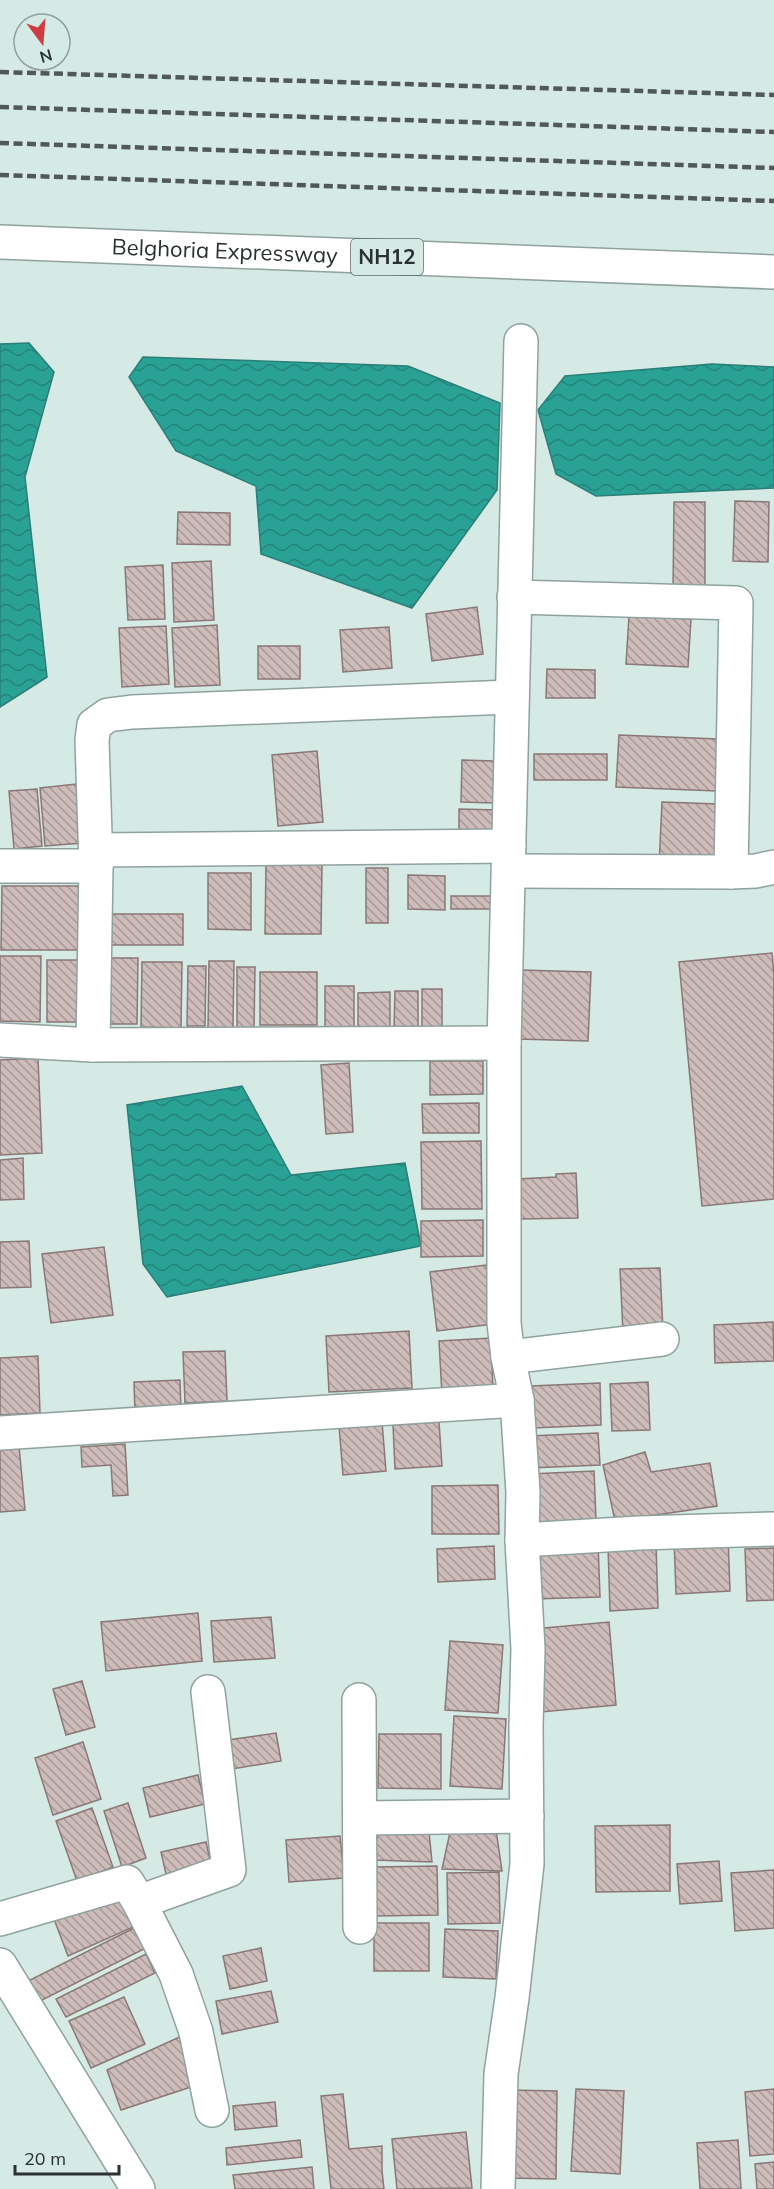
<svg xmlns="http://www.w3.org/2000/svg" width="774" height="2189" viewBox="0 0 774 2189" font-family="Mulish,sans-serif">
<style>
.water{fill:url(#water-waves);stroke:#2a7f77;stroke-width:1.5}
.building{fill:url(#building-back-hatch);stroke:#897876;stroke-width:1.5}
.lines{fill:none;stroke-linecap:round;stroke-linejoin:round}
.minor-casing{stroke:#8fa29f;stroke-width:36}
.motorway-casing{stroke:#8fa29f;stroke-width:36}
.minor{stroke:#fff;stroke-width:33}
.motorway{stroke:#fff;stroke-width:33}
.rail{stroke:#505958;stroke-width:4.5;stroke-dasharray:9 4.5;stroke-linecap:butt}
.labels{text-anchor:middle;stroke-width:5;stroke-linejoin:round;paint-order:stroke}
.shield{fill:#d5e9e5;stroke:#5d6866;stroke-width:1.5}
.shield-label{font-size:21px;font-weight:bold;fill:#2a3130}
.street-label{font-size:22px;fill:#2a3130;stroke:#d5e9e5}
</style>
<defs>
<pattern id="water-waves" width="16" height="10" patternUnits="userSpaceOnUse" patternTransform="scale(1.5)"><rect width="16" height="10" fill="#2aa195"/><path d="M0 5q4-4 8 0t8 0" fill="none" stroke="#24847a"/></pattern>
<pattern id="building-back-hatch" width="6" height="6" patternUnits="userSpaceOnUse" patternTransform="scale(1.5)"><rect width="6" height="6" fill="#cebcba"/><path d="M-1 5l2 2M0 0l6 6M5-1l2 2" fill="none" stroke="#a79998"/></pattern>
</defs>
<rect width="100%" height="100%" fill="#d5e9e5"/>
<g class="water">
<path d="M29 343 54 372 25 477 47 677 0 707V344Z"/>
<path d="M143 357 408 366 500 403 497 490 412 608 261 554 256 486 176 451 129 377Z"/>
<path d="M712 364 774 367V488L596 496 556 474 538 410 565 376Z"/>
<path d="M242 1086 291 1175 405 1163 421 1246 167 1297 143 1264 127 1105Z"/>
</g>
<g class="building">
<path d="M735 501 769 502 768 562 733 561Z"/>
<path d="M674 502H705V592H673Z"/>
<path d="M178 512 230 513V545L177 544Z"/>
<path d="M211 561 214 620 174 622 172 563Z"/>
<path d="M163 565 165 619 128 620 125 567Z"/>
<path d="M477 607 483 654 432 661 426 614Z"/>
<path d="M629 616 691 619 688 667 626 664Z"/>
<path d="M217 625 220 685 175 687 172 628Z"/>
<path d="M166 626 169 684 122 687 119 628Z"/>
<path d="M389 627 392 668 343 672 340 630Z"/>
<rect x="258" y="646" width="42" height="33"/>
<path d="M547 669 595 670V698H546Z"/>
<path d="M619 735 718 739 717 791 616 787Z"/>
<path d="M317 751 323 822 278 826 272 755Z"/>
<rect x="534" y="754" width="73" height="26"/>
<path d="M462 760 494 761 493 803 461 802Z"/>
<path d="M76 784 82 843 45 846 40 788Z"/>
<path d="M37 789 42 846 14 849 9 791Z"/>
<path d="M662 802 718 804 715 868 659 866Z"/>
<path d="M459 809 499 810 498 841 459 840Z"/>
<path d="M266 864H322L321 934H265Z"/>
<rect x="366" y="868" width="22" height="55"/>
<path d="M208 873H251V930L208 929Z"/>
<path d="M408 875 445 876V910L408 909Z"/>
<path d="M2 886H83V950H1Z"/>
<rect x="451" y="896" width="40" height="13"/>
<rect x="104" y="914" width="79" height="31"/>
<path d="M772 953 774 975V1199L702 1206 679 962Z"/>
<path d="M0 956H41L40 1022 0 1021Z"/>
<path d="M104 958H138L137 1024H104Z"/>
<path d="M47 960H81L80 1022H47Z"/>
<path d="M209 961H234L233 1028H208Z"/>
<path d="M142 962H182L181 1028 141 1027Z"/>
<path d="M188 966H206L205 1026H187Z"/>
<path d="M237 967H255L254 1028H237Z"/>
<path d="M520 970 591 972 588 1041 518 1039Z"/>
<rect x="260" y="972" width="57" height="53"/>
<rect x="325" y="986" width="29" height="44"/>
<rect x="422" y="989" width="20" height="44"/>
<path d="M395 991H418V1029H394Z"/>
<path d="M390 992V1028H358V993Z"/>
<path d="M38 1058 42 1153 0 1155V1060Z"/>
<path d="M430 1061H483V1094L430 1095Z"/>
<path d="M349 1063 353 1132 326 1134 321 1065Z"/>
<path d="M479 1103V1133H423L422 1104Z"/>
<path d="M481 1141 482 1209H422L421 1142Z"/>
<path d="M23 1158 24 1199 0 1200V1160Z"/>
<path d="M576 1173 578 1218 519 1219 517 1179 556 1177V1174Z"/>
<path d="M483 1220V1256L421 1257V1221Z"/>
<path d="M29 1241 31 1287 0 1288V1242Z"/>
<path d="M104 1247 113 1315 51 1323 42 1254Z"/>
<path d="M486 1265 493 1324 437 1331 430 1272Z"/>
<path d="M660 1268 663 1331 623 1333 620 1269Z"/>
<path d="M773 1322 774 1361 715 1363 714 1325Z"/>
<path d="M409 1331 412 1388 329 1392 326 1336Z"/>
<path d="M491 1338 493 1392 442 1395 439 1341Z"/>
<path d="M225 1351 227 1401 185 1403 183 1352Z"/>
<path d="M38 1356 40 1413 0 1415V1358Z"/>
<path d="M180 1380 181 1411 135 1413 134 1382Z"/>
<path d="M648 1382 650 1430 612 1431 610 1384Z"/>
<path d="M600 1383 601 1425 533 1428 531 1386Z"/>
<path d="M382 1422 386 1471 343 1475 339 1426Z"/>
<path d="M439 1422 442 1466 395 1469 393 1425Z"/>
<path d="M598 1433 600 1465 530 1468 529 1436Z"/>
<path d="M125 1444 128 1495 113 1496 111 1465 82 1467 81 1447Z"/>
<path d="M19 1446 25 1510 0 1512V1448Z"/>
<path d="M645 1452 651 1472 710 1463 717 1506 615 1521 603 1465Z"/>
<path d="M594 1471 596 1520 532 1523 530 1474Z"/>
<path d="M498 1485 499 1534H432V1486Z"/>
<path d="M728 1536 730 1591 676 1594 674 1538Z"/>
<path d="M598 1543 600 1597 533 1599 531 1546Z"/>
<path d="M656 1544 658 1608 610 1611 608 1546Z"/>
<path d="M494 1546 495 1579 438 1582 437 1549Z"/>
<path d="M774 1548V1600L747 1601 745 1549Z"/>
<path d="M198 1613 202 1661 106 1671 101 1622Z"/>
<path d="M271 1617 275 1658 214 1662 211 1621Z"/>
<path d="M609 1622 616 1705 541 1712 534 1629Z"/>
<path d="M450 1641 503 1645 498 1713 445 1710Z"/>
<path d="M82 1681 95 1727 66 1735 53 1689Z"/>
<path d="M454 1716 506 1719 502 1789 450 1786Z"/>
<path d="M276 1733 281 1761 232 1769 228 1740Z"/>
<path d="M379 1734H441V1789L378 1788Z"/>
<path d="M83 1742 101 1799 53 1815 35 1758Z"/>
<path d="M198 1775 205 1804 150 1817 143 1788Z"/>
<path d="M128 1803 146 1858 122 1867 104 1811Z"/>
<path d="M92 1808 113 1867 77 1881 56 1821Z"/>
<path d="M670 1825V1891L596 1892 595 1826Z"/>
<path d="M496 1830 502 1871 442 1869 450 1832Z"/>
<path d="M429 1832 432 1862 373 1860 378 1833Z"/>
<path d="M340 1836 344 1878 289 1882 286 1840Z"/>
<path d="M206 1842 211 1864 166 1874 161 1852Z"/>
<path d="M719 1861 722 1901 680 1904 677 1864Z"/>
<path d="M437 1866 438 1915 374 1916 373 1867Z"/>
<path d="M774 1870V1928L735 1931 731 1873Z"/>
<path d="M499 1872 500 1923 448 1924 447 1873Z"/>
<path d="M124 1893 140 1924 68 1956 51 1911Z"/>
<rect x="374" y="1923" width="55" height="48"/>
<path d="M140 1925 150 1946 38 2002 28 1981Z"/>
<path d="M445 1929 498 1931 496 1979 443 1977Z"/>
<path d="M261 1948 267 1981 230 1989 223 1956Z"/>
<path d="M146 1954 155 1973 66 2017 56 1999Z"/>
<path d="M271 1991 278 2022 222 2034 216 2001Z"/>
<path d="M124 1997 145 2044 91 2068 69 2021Z"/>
<path d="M184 2035 203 2083 121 2110 107 2070Z"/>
<path d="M576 2089 624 2091 620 2174 571 2171Z"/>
<path d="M774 2089V2154L750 2156 745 2092Z"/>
<path d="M509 2090 557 2091 556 2179 507 2178Z"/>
<path d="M343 2094 349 2149 382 2146V2171L384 2189H331L321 2096Z"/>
<path d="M275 2102 277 2126 235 2130 233 2106Z"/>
<path d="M466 2132 472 2188 397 2189 392 2139Z"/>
<path d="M300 2140 302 2157 227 2165 226 2148Z"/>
<path d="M738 2140 741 2189H700L697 2143Z"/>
<path d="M774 2162V2189H757L755 2164Z"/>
<path d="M312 2167 314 2189H235L233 2175Z"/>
</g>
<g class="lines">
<g class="minor-casing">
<g id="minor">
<path d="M514 597 736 603 731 872"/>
<path d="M96 850 509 846"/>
<path d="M0 866H96"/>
<path d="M509 871 731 872 756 871 774 867"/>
<path d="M0 1040 93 1045 504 1043"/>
<path d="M93 1045 96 866 92 740 94 725 108 715 132 712 512 697"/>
<path d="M508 1357 662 1339"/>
<path d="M0 1433 517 1400"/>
<path d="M522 1540 639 1533 774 1529"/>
<path d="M359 1700 360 1927"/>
<path d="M360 1818 527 1816"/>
<path d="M139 1902 176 1974 196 2032 212 2110"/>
<path d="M0 1919 127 1882 139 1902 229 1870 208 1692"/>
<path d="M0 1965 138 2189"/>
<path d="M498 2189 501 2074 512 1998 527 1864 526 1726 528 1649 522 1540 523 1492 517 1400 508 1357 504 1323V1043L521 341"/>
</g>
</g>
<g class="motorway-casing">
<g id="motorway">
<path id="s1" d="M0 242 774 272"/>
</g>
</g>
<use href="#minor" class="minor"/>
<use href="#motorway" class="motorway"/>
<g class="rail">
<path d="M0 72 774 95"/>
<path d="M0 107 774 132"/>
<path d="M0 143 774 168"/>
<path d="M0 175 774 201"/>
</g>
</g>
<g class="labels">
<rect class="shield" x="351" y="239" width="72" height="36" rx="4.5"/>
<g class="shield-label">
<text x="387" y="264">NH12</text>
</g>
<g class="street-label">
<text dy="8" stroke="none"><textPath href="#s1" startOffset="225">Belghoria Expressway</textPath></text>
</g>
</g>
<g transform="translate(42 42) rotate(164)"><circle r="28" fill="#d5e9e5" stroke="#919f9d" stroke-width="1.5"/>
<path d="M0-4.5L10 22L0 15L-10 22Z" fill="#cc3d44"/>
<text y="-9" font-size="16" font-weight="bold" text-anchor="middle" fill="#2a3130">N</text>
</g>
<path d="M15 2165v9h104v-9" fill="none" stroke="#2a3130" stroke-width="3"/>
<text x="24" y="2165" font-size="18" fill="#2a3130" stroke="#d5e9e5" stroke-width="4.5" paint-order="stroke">20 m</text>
</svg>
